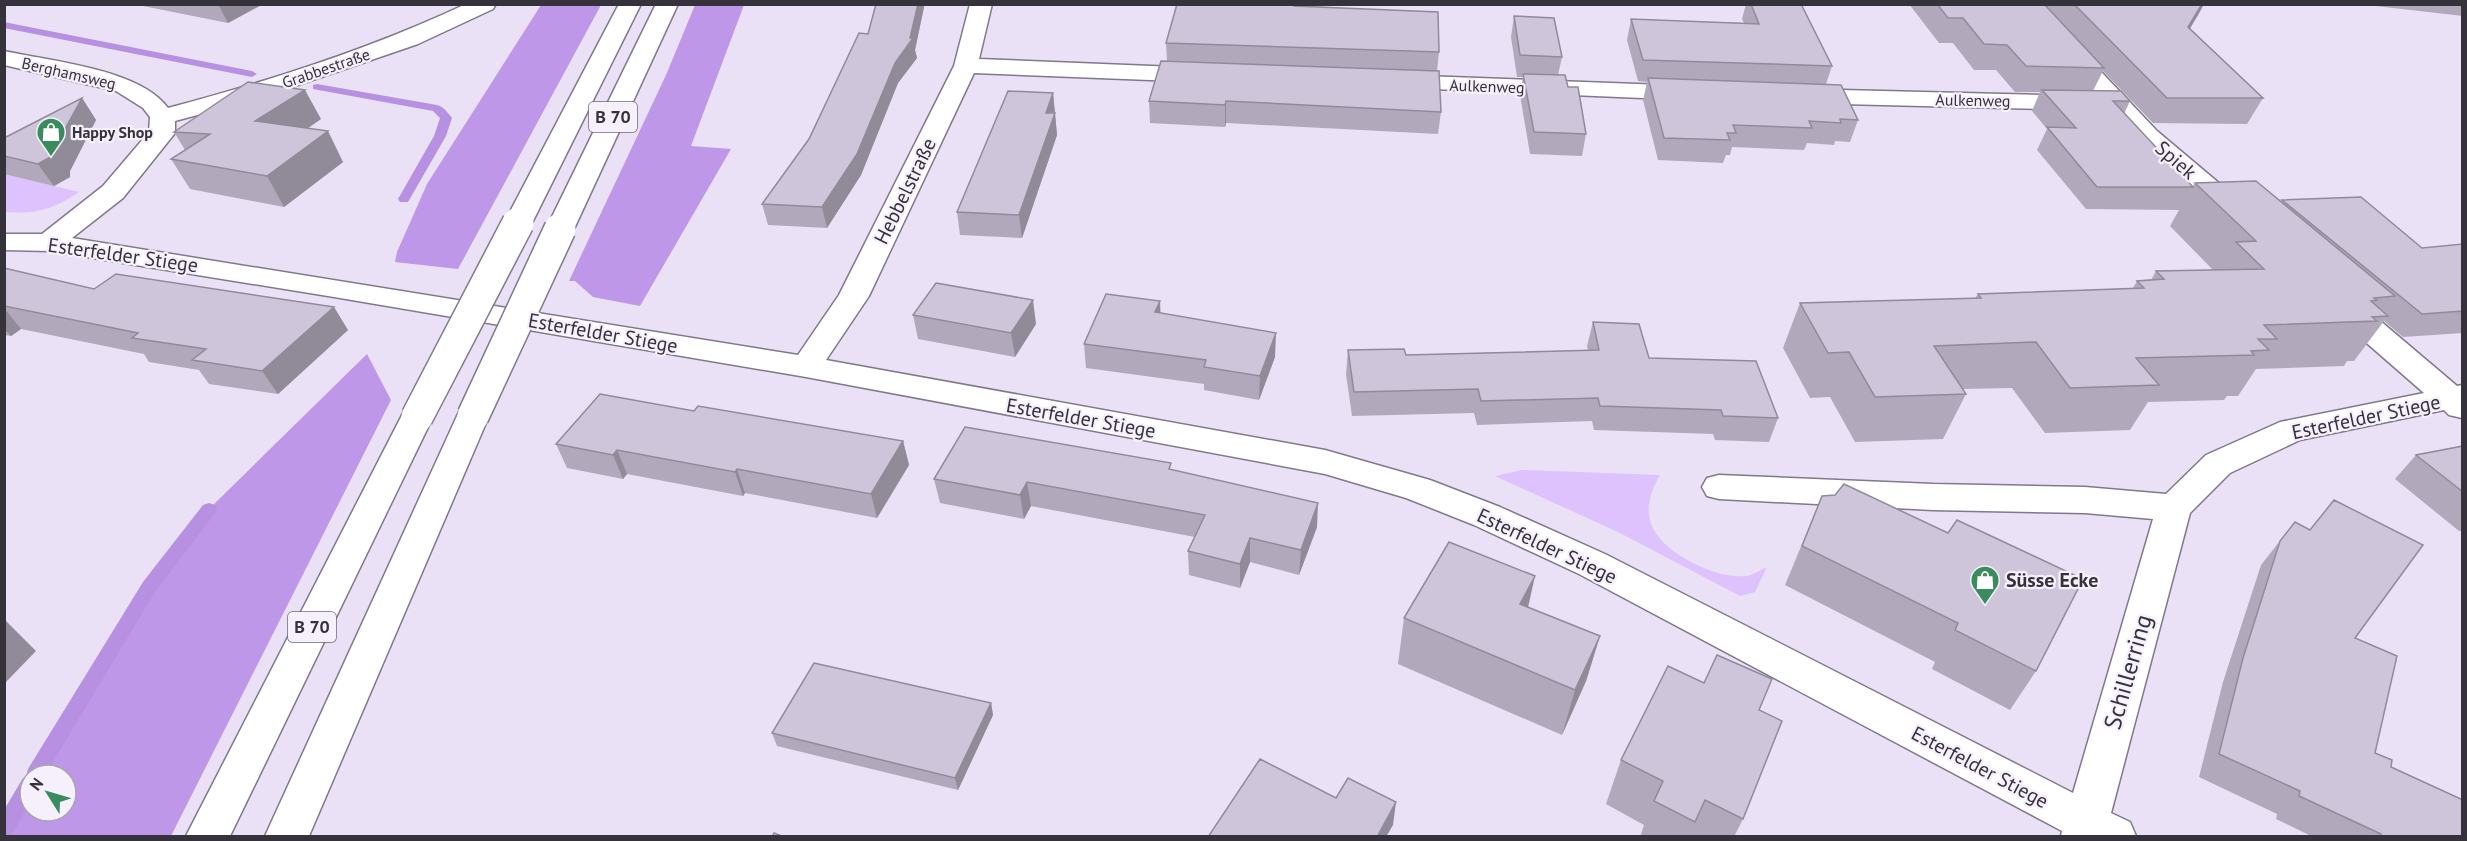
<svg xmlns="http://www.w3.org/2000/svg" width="2467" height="841" viewBox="0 0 2467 841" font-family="'PT Sans',sans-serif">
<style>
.green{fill:#dec2fd}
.forest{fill:#be97e8}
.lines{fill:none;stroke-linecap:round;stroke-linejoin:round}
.stream{fill:#b790e1;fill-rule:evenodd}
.minor-casing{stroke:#81788b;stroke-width:3}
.highway-casing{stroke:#81788b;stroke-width:3}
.minor{fill:#fff;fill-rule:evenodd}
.highway{fill:#fff;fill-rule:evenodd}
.highway-bridge-casing{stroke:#81788b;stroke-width:34;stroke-linecap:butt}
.highway-bridge{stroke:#fff;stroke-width:31}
.wall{fill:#b1a9bb}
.shaded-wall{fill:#908a99}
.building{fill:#cec5da;stroke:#908a99;stroke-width:1.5}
.labels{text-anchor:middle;stroke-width:4.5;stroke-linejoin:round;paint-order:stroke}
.far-street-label{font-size:16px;fill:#36323b;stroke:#f6f0fd}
.far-poi-label{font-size:16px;font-weight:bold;fill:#36323b;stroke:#f6f0fd;text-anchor:start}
.shield{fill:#f6f0fd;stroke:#706b75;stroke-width:1.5}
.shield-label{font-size:18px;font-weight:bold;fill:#36323b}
.street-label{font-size:20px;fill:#36323b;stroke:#f6f0fd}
.poi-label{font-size:20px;font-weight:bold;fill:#36323b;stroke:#f6f0fd;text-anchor:start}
.near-street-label{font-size:24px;fill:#36323b;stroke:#f6f0fd}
</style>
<rect width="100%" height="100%" fill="#eae1f6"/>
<g class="green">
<path d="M5 174 79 192C52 210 36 214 5 212Z"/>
<path d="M1522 470 1660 475C1635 518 1654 542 1693 563 1709 571 1728 578 1746 576 1753 575 1761 570 1767 567L1755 592 1740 596 1620 533 1495 476Z"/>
</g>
<g class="forest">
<path d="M541 5H601L458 269 395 262 397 252 427 184Z"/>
<path d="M695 5H744L691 146 731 149 640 306 593 297 575 281H569L666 75Z"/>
<path d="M367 354 391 400 171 836H5V830L30 784V811H66V775H35L149 587 209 509Z"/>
</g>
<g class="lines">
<g class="stream">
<path d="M4 22 252 71 257 74 252 77 4 28Z"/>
<path d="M317 84 437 105C443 106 448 113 452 118L446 136 408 202H400L398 199 434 136 440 118 433 111 313 89V85Z"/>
<path d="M209 503 215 505 217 509 215 513 155 592 45 775H30V802L11 836H4V810L23 778 26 777 28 769 143 582 203 505Z"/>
</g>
<g class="minor-casing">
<g id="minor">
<path d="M466 4H496L493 9 418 44 257 99 175 121V133L123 198 72 238 798 355 839 295 954 66 970 4H992L979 59 1201 68 1209 70 1213 75 1209 80 1201 82 974 73 869 296 826 360 1325 450 1430 480 1500 507 1605 554 2073 793 2153 519 2085 513 1933 510 1719 499 1707 496 1702 487 1707 478 1719 475 1933 484 2085 487 2166 494 2206 455 2280 422 2424 393 2330 311 2326 304 2330 297 2341 295 2352 297 2457 386 2462 385V418L2449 415 2444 410 2300 440 2230 473 2190 513 2111 813 2130 822 2136 836H2061L2062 831 1579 574 1474 525 1406 498 1325 474 806 377 334 297 49 251 4 250V234H42L103 186 149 132 150 117 143 108 116 91 4 65V51C50 61 140 69 168 108 270 81 370 49 466 4Z"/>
<path d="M2013 4H2037L2157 131 2245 205 2249 211 2245 217 2235 219 2225 217 2139 141Z"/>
<path d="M1396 75 1690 86 1699 88 1702 93 1699 98 1690 100 1387 87 1384 82 1387 77Z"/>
<path d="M1801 89 2079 96 2088 98 2091 103 2088 108 2079 110 1801 103 1792 101 1789 96 1792 91Z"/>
</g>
</g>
<g class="highway-casing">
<g id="highway">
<path d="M619 4H641L532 223 528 229 518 231 508 229 504 223Z"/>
<path d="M656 4H678L574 229 570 235 560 237 550 235 546 229Z"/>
<path d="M473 405 485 408 489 416 309 836H265L457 416 461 408Z"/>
<path d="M417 406 429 409 433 417 230 836H186L401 417 405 409Z"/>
</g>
</g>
<use href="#minor" class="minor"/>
<use href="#highway" class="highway"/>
<g class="highway-bridge-casing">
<g id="highway-bridge">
<path d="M473 416 560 229"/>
<path d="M417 417 518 223"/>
</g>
</g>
<use href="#highway-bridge" class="highway-bridge"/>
</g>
<g class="wall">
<path d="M133 4H263L228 23Z"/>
<path d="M876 4H924V7L915 50 917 58 898 83 861 175 827 228 768 225 762 204 809 139 868 34Z"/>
<path d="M1177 4H1294V6L1439 52 1437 71 1441 112 1438 134 1226 123 1225 127 1150 123 1149 101 1167 61 1166 43Z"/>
<path d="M1746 4H1801L1832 66 1826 84 1858 120 1850 142 1835 141 1834 145 1807 143 1804 150 1732 147 1730 155H1726L1723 163 1658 160 1643 100 1647 82 1638 81 1627 40 1631 19 1744 23 1742 19Z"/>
<path d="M1909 4H2204L2190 29 2263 98 2247 124 2153 123 2103 71 2093 91 2130 101 2124 114 2192 187 2195 183 2281 202 2282 200 2422 248 2463 244V333L2403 337 2384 321 2354 361H2347L2344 366 2256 369 2238 396H2227L2224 400 2148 402 2130 430 2045 433 2012 388 1962 389 1966 394 1943 439 1855 442 1830 397 1810 398 1783 348 1800 303 1975 298 1978 294 2133 288 2137 281 2151 280 2156 271 2213 270 2170 226 2179 210 2086 209 2037 150 2047 129 2032 111 2040 92H2015L1996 70H1974L1953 43H1939Z"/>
<path d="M2358 4H2463V16Z"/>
<path d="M1514 16 1562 57 1558 75 1568 87 1586 134 1582 156 1530 154 1520 95 1523 77H1517L1511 37Z"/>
<path d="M1053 93 1057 135 1022 238 960 235 957 212Z"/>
<path d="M82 98 96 120 70 171V177L54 186 4 174V138Z"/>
<path d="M321 119 307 129 343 162 284 207 190 189 171 159 185 150 174 132Z"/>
<path d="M4 268 94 289 348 330 278 394 209 384 199 370 149 362 144 354 21 329 11 336 4 335Z"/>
<path d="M1160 301V313L1275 357 1259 400 1204 390V384L1086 368 1084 344Z"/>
<path d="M913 315 1036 324 1015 357 918 339Z"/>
<path d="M1593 322 1649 358 1778 418 1769 442 1715 440 1713 434 1594 430 1592 421 1477 425 1474 413 1352 416 1346 374 1348 350 1406 355 1588 350 1587 346Z"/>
<path d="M694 411 903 441 909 465 877 518 745 493 743 496 627 474 623 479 567 468 556 444Z"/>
<path d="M2463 446V531H2459L2395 479 2416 455Z"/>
<path d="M1172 470 1317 527 1299 575 1250 562 1240 588 1189 575 1188 551 1195 537 1031 506 1024 519 940 503 934 479Z"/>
<path d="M1822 496 2036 671 2010 710 1932 669 1935 662 1785 585Z"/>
<path d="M2295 522 2355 638 2375 753 2463 837H2313L2276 819 2277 814 2199 777 2223 682 2261 565Z"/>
<path d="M1528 607 1600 636 1586 681 1562 735 1398 664 1404 618Z"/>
<path d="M991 703 993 715 958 790 777 746 772 733Z"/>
<path d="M1759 710 1743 819 1734 837H1640L1644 825 1606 804 1621 760Z"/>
</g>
<g class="shaded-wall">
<path d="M218 4H263L228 23Z"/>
<path d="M918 4H924V7L915 50 917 58 898 83 861 175 827 228 822 207 895 63 910 38Z"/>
<path d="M2202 4H2204L2198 15 2175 52 2188 27Z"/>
<path d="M305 90 321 119 272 152 255 121Z"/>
<path d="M1053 93 1057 135 1022 238 1019 215 1046 113Z"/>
<path d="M82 98 96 120 70 171V177L54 186 38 164 54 149Z"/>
<path d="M1226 101V123L1225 127V105Z"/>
<path d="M328 131 343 162 284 207 267 176Z"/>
<path d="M1033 300 1036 324 1015 357 1011 333Z"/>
<path d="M1160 301 1161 325 1155 312Z"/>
<path d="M334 307 348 330 278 394 262 371Z"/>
<path d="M4 308 21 329 11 336 4 329Z"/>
<path d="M1276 333 1275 357 1259 400 1260 376Z"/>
<path d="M903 441 909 465 877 518 871 494Z"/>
<path d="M617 450 627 474 623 479 613 455Z"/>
<path d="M737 469 745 493 743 496 735 472Z"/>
<path d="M1027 482 1031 506 1024 519 1020 495Z"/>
<path d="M1318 503 1317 527 1299 575 1301 550Z"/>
<path d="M1250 538V562L1240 588V564Z"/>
<path d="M1535 576 1525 621 1520 604Z"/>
<path d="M4 619 36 651 4 684Z"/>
<path d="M1600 636 1586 681 1562 735 1575 690Z"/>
<path d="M991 703 993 715 958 790 955 778Z"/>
<path d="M1396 802 1393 825 1386 837H1377Z"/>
</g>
<g class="building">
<path d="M876 4H918L910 38H913L895 63 857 154 822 207 762 204 809 139 859 33 868 34Z"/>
<path d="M1177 4H1294V6L1438 12 1439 52 1166 43Z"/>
<path d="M1751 4H1801L1832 66 1643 60 1631 19 1759 24Z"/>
<path d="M1937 4H2044L2104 68 2026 66 2007 45 1984 44 1963 18H1948Z"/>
<path d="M2074 4H2202L2188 27 2263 98H2167Z"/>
<path d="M1514 16 1554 18 1562 57 1520 55Z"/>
<path d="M1161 61 1439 71 1441 112 1226 101 1225 105 1149 101Z"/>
<path d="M1523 74 1565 75 1568 87H1578L1586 134 1534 132Z"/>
<path d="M1648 78 1841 85 1858 120 1840 119 1841 123 1809 121 1812 128 1733 125 1736 133H1727L1730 140 1664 138Z"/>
<path d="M248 82 305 90 255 121 328 131 267 176 171 159 210 134 174 132Z"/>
<path d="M2042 90 2121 91 2130 101H2113L2193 187H2097L2047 127 2076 128Z"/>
<path d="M1008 91 1053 93 1046 113H1055L1019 215 957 212Z"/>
<path d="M82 98 54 149V155L38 164 4 156V138Z"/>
<path d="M2256 181 2395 296 2374 298 2377 300 2371 301 2388 316 2372 317 2377 321 2264 325 2277 339H2258L2269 350 2251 351 2254 355 2136 358 2159 385 2070 388 2036 342 1934 346 1966 394 1875 397 1849 352 1828 353 1800 303 1981 298 1978 294 2144 288 2137 281 2164 279 2156 271 2264 269 2236 242 2256 241 2195 183Z"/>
<path d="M2361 197 2422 248 2463 244V311L2422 314 2282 200Z"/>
<path d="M4 268 94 289 116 274 334 307 262 371 192 360 206 349 132 338 138 333 4 306Z"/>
<path d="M936 283 1033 300 1011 333 913 315Z"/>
<path d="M1106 294 1160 301 1155 312 1276 333 1260 376 1204 367 1206 360 1084 344Z"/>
<path d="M1593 322 1639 324 1649 358 1756 361 1778 418 1723 416 1721 410 1600 406 1598 398 1481 401 1478 389 1354 392 1348 350 1404 349 1406 355 1599 350Z"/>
<path d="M600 394 694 411 698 406 903 441 871 494 737 469 735 472 617 450 613 455 556 444Z"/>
<path d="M965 427 1171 463 1169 469 1318 503 1301 550 1250 538 1240 564 1188 551 1205 515 1027 482 1020 495 934 479Z"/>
<path d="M2463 446V492L2416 455Z"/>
<path d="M1844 484 1948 533 1957 520 2083 579 2036 671 1955 630 1958 623 1802 546 1822 496 1835 495Z"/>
<path d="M2334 500 2423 545 2355 638 2397 656 2375 753 2392 760 2391 767 2463 800V837H2380L2381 834 2299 796 2300 791 2219 754 2243 658 2280 541 2295 522 2310 530Z"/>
<path d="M1449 542 1535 576 1520 604 1600 636 1575 690 1404 618Z"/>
<path d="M1717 655 1772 679 1759 710 1782 721 1743 819 1705 800 1695 822 1654 801 1663 781 1621 760 1668 666 1704 683Z"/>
<path d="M814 663 991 703 955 778 772 733Z"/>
<path d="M1260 759 1336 798 1348 778 1396 802 1377 837H1208Z"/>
<path d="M774 833 784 837H772Z"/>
</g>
<defs>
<g id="shop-pin" transform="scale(1.5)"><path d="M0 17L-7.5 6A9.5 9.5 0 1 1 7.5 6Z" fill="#3a8c5e" stroke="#f6f0fd"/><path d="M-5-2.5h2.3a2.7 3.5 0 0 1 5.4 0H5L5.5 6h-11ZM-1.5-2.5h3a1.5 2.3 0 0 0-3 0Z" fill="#fff"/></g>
</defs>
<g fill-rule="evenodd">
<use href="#shop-pin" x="51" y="132"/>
<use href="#shop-pin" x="1985" y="580"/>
</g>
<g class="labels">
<g class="far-street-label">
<text transform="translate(326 68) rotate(-19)" y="6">Grabbestraße</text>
<text transform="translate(69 73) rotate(13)" y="6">Berghamsweg</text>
<text transform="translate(1487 86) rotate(2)" y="6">Aulkenweg</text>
<text transform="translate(1973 100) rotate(1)" y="6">Aulkenweg</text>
</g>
<g class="far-poi-label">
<text x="72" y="138">Happy Shop</text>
</g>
<g class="shield">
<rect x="589" y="102" width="48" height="30" rx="4.5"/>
<rect x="288" y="612" width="48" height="30" rx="4.5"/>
</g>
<g class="shield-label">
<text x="613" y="123">B 70</text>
<text x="312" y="633">B 70</text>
</g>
<g class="street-label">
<text transform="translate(2176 160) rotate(41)" y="7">Spiek</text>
<text transform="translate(905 191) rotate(-64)" y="7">Hebbelstraße</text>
<text transform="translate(123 255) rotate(8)" y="7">Esterfelder Stiege</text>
<text transform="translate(603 333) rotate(10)" y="7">Esterfelder Stiege</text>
<text transform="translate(2366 417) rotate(-12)" y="7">Esterfelder Stiege</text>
<text transform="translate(1081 418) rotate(10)" y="7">Esterfelder Stiege</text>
<text transform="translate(1547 546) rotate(25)" y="7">Esterfelder Stiege</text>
<text transform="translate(1980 767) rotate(28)" y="7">Esterfelder Stiege</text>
</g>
<g class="poi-label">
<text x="2006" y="587">Süsse Ecke</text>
</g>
<g class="near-street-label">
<text transform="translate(2128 672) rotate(-74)" y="8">Schillerring</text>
</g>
</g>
<rect width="2467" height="841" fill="none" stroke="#36323b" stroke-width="12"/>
<g transform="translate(48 793) rotate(307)"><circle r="28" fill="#f6f0fd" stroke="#a9a4af" stroke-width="1.5"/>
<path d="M0-4.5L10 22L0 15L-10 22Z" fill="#3a8c5e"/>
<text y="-9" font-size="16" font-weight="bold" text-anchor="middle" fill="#36323b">N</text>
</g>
</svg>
